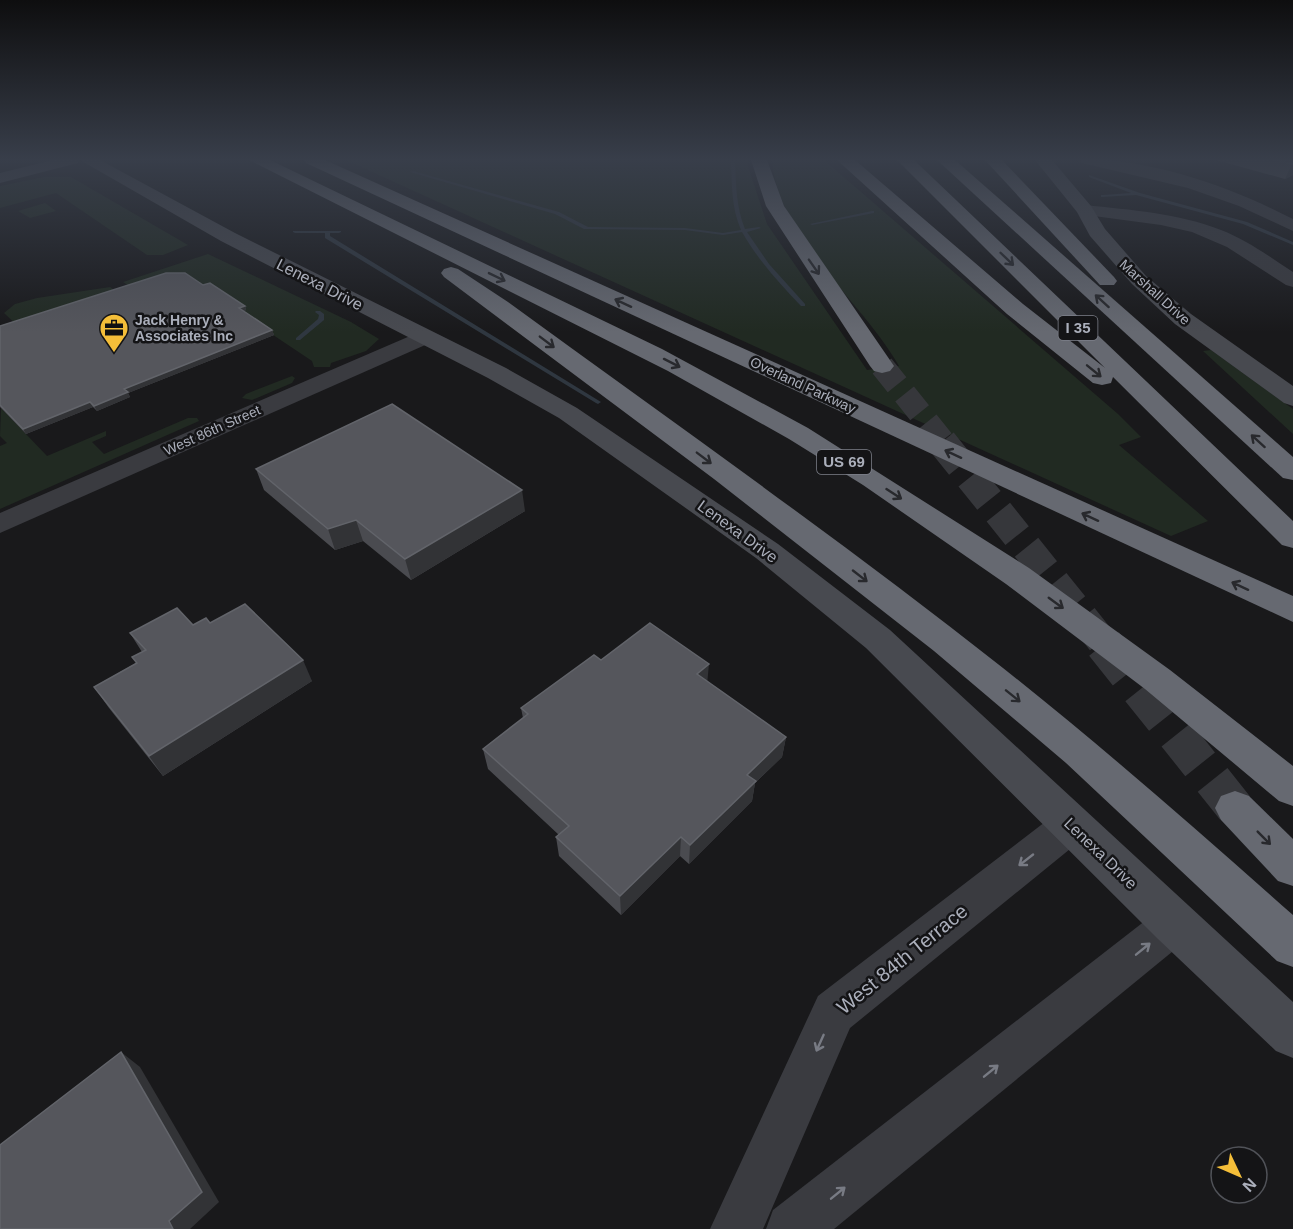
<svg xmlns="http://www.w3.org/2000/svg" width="1293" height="1229" viewBox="0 0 1293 1229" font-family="Helvetica,sans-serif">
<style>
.green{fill:#212a22}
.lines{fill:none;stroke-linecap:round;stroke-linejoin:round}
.stream{fill:#2f3740;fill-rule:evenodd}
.highway-tunnel-far2{stroke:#36373b;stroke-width:24;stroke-dasharray:24 12;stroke-linecap:butt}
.highway-tunnel-far1{stroke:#36373b;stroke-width:30;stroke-dasharray:30 15;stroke-linecap:butt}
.highway-tunnel{stroke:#36373b;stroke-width:38;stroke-dasharray:38 20;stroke-linecap:butt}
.street{fill:#3a3b40;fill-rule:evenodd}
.secondary{fill:#484a50;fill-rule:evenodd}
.highway{fill:#666971;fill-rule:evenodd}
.wall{fill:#4a4b50}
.shaded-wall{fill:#323336}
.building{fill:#55565c;stroke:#62646a;stroke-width:1.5}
.oneway{stroke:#28292d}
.oneway2{stroke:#787b84}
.labels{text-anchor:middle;stroke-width:5;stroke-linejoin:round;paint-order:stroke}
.far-street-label{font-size:14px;fill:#abafbb;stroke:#141416}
.far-poi-label{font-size:14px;font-weight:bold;fill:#abafbb;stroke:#141416;text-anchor:start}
.shield{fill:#141416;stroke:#7e808a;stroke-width:1.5}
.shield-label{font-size:15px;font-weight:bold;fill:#abafbb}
.street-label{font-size:16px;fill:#abafbb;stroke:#141416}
.near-street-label{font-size:20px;fill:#abafbb;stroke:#141416}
</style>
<rect width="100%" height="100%" fill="#19191b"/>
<g class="green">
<path d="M346 160H746L767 224 867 370 899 366C862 301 778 238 772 160H824L1118 414 1141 437 1119 445 1208 521 1171 536Z"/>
<path d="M44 177H71L188 245 163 255H147L56 193 0 208V186Z"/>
<path d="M45 203 56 211 30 218 18 211Z"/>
<path d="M208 254 351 322 379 339 366 351 331 363 330 367H314L312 361 240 313 246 310 135 290 123 282Z"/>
<path d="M110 287 117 292 18 326 4 313 15 304 37 298Z"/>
<path d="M1211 350 1293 409V434L1203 351Z"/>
<path d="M292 376 295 378 292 383 252 400 242 398 246 394Z"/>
<path d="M1 408 47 456 106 431V436L92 442 104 454 188 418H197L199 421 0 509V446L7 443 0 436Z"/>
</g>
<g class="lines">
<g class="stream">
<path d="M731 160H735C736 184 736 207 745 229L759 227 761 228 747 232 769 264 805 304V306H801C779 283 758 260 742 232L723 235 685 230 584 229 555 214 410 172 413 171 559 212 588 227 685 228 723 233 741 230C731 207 732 184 731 160Z"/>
<path d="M1089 175 1140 193 1247 222 1293 242V245L1243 224 1136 195 1101 197V195H1103L1131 193 1089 177Z"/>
<path d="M872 211H874V213L812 225 810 224Z"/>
<path d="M293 231H341V232L339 233H330V236L601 402 598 404 596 403 325 238V233H295L293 232Z"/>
<path d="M316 311H320L324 314V320L300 340H296V338L318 319 319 315 315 312Z"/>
</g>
<path class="highway-tunnel-far2" d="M882 366 944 443"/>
<path class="highway-tunnel-far1" d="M942 442 1105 645"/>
<path class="highway-tunnel" d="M1104 644 1235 808"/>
<g class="street">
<path d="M1080 160C1149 157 1233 188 1293 219V231L1239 206 1188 188 1082 163Z"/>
<path d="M1085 205C1131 210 1178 213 1221 230 1247 240 1270 257 1293 272V287L1286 285 1227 247 1192 232 1161 225 1079 214 1076 210 1079 206Z"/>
<path d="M424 330 432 332 435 337 432 342 0 533V513Z"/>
<path d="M1072 807 1086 812 1091 824 1086 836 850 1028 763 1229H710L818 996 1058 812Z"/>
<path d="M1174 904 1189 910 1195 924 1189 938 834 1229H766L773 1210 1159 910Z"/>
</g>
<g class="secondary">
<path d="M53 160H100L235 233 506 368 577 408 778 544 890 630 1293 1002V1058L1276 1051 1158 939 866 648 756 558 559 418 488 378 221 241 80 160 78 163 0 183V173Z"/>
<path d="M1035 160H1052L1091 206 1105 229 1146 276 1191 314 1293 386V406L1284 403 1175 324 1132 284 1090 236 1077 212Z"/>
</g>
<g class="highway">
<path d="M249 160H270L662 349 808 428 1029 568 1170 670 1293 766V806L1279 801 1145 689 1006 584 863 485 789 439 668 371Z"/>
<path d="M304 160H325L1293 596V622L306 163Z"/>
<path d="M751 160H767L784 206 894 366 890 371 882 373 874 371 870 366 766 206Z"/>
<path d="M837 160H855L1023 304 1105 368 897 160H914L1293 521V548L1282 545 1113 377 1111 383 1102 385 1093 383 1007 314Z"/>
<path d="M937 160H955L1293 457V480L1283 478Z"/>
<path d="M985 160H1002L1114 277 1117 281 1114 285H1100Z"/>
<path d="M451 267 458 269 508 302C674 423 842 541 1003 668 1103 747 1198 831 1293 915V967L1277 961 1066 763 934 651 714 479 444 277 441 273 444 269Z"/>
<path d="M1235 791 1249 796 1293 839V886L1278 881 1221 820 1215 808 1221 796Z"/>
</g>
</g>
<g class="wall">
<path d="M1216 160H1293V175L1285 179Z"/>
<path d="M245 306 246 310 244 311 272 330 274 335 128 393 130 397 97 411 93 407 26 434 0 407V326Z"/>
<path d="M256 469 525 511 411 580 363 541 335 550 264 490Z"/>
<path d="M210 623 312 681 163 776 109 708 94 687 136 663 132 657 142 652 130 633Z"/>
<path d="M601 660 707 681 786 737 782 757 755 783 752 801 689 864 680 856 621 915 559 856 556 837 559 835 488 769 483 749 523 718 521 708Z"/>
</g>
<g class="shaded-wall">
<path d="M1292 164H1293V175L1285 179Z"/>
<path d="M245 306 246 310 240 313 239 308Z"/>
<path d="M272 330 274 335 128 393 130 397 97 411 94 406 124 389Z"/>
<path d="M90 402 93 407 26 434 23 429Z"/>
<path d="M522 490 525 511 411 580 405 559Z"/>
<path d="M356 520 363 541 335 550 328 529Z"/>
<path d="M303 660 312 681 163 776 149 756Z"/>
<path d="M709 664 707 685 697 674Z"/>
<path d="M786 737 782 757 755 783 752 801 689 864 690 845 747 775Z"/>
<path d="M681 837 680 856 621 915 620 896Z"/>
<path d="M121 1052 140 1067 219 1202 190 1229H173L169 1221Z"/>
</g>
<g class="building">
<path d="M1275 160H1293V164H1292Z"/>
<path d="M166 273H185L203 285 210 283 245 306 239 308 272 330 124 389 128 392 94 406 90 402 23 429 0 405V326Z"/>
<path d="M392 404 522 490 405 559 356 520 328 529 256 469Z"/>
<path d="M245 604 303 660 149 756 94 687 137 663 132 657 146 650 130 633 177 608 193 625 206 618 210 623Z"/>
<path d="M650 623 709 664 697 674 786 737 747 775 756 781 690 845 681 837 620 896 556 837 569 826 483 749 528 714 521 708 594 655 601 660Z"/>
<path d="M121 1052 202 1192 169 1221 173 1229H0V1145Z"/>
</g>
<defs><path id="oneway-shaft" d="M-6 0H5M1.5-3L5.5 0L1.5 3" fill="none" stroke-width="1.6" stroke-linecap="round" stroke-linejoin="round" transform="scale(1.5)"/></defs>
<g class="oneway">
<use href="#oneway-shaft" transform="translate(1007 259) rotate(44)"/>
<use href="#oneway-shaft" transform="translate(814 267) rotate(55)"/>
<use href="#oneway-shaft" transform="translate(497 277) rotate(26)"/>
<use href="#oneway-shaft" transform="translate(1102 301) rotate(-138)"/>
<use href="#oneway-shaft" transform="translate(623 303) rotate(-155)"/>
<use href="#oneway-shaft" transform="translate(547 342) rotate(37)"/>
<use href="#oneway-shaft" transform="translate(672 363) rotate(27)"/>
<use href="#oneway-shaft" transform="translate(1094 371) rotate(39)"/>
<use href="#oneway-shaft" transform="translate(1258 441) rotate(-138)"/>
<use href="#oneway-shaft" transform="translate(953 454) rotate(-155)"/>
<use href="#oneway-shaft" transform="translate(704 458) rotate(37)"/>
<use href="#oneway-shaft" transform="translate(894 494) rotate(33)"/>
<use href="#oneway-shaft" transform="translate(1090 517) rotate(-155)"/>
<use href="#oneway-shaft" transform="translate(860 576) rotate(38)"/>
<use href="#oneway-shaft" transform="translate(1240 586) rotate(-155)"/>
<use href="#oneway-shaft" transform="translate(1056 603) rotate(36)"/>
<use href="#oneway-shaft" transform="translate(1013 696) rotate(39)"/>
<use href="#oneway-shaft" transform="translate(1264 838) rotate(45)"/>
</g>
<g class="oneway2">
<use href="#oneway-shaft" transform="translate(1026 860) rotate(142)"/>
<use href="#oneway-shaft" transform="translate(1143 949) rotate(-39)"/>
<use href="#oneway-shaft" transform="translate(820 1043) rotate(114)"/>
<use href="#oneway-shaft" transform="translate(991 1071) rotate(-39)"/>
<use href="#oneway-shaft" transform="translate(838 1193) rotate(-39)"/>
</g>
<linearGradient id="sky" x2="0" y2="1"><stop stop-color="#0e0e0f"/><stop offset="0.48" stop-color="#383e4a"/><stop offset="1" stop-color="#383e4a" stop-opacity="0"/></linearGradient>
<rect width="1293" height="332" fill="url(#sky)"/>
<defs>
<g id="office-pin" transform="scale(1.5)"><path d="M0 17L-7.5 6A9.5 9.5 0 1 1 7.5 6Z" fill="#f4be39" stroke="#141416"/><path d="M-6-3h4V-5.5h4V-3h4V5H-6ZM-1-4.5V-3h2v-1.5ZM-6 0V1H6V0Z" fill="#111"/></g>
</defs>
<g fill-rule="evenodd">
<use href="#office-pin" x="114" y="328"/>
</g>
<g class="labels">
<g class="far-street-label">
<text transform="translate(1155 292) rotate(42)" y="5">Marshall Drive</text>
<text transform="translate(803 385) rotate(25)" y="5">Overland Parkway</text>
<text transform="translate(212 430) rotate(-24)" y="5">West 86th Street</text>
</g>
<g class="far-poi-label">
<text x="135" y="325">Jack Henry &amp;<tspan x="135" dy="16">Associates Inc</tspan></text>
</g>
<g class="shield">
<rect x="1058.5" y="316" width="39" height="24" rx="4.5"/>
<rect x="817" y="450" width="54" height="24" rx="4.5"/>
</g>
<g class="shield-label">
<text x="1078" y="333">I 35</text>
<text x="844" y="467">US 69</text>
</g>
<g class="street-label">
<text transform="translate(320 284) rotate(27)" y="6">Lenexa Drive</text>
<text transform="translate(738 531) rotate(36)" y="6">Lenexa Drive</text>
<text transform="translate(1101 853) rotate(44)" y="6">Lenexa Drive</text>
</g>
<g class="near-street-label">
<text transform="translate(902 959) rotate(-39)" y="7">West 84th Terrace</text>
</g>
</g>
<g transform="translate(1239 1175) rotate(134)"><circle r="28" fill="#141416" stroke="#505258" stroke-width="1.5"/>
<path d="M0-4.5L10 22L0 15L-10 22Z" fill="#f4be39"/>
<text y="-9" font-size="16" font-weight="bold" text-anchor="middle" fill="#abafbb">N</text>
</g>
</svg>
